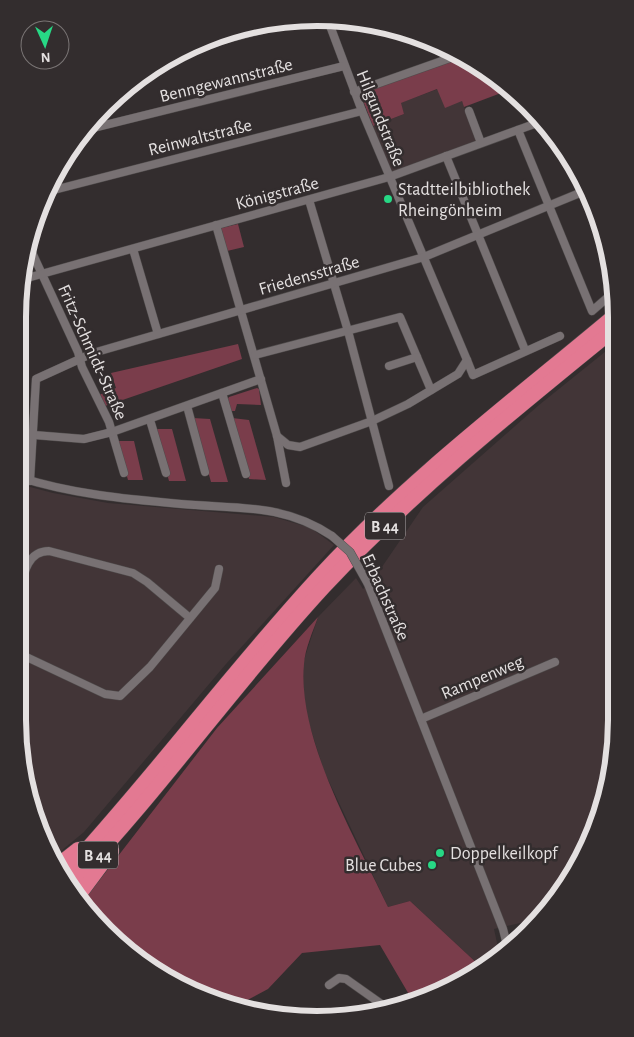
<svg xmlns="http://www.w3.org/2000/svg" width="634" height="1037" viewBox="0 0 634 1037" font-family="'Alegreya Sans',sans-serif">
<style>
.built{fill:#423537}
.green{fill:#7a3d4b}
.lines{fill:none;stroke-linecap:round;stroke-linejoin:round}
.street-casing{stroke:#4f4b4b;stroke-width:9}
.highway-casing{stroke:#4f4b4b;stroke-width:15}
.street{stroke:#787173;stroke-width:8}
.highway{stroke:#e37992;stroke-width:14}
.street-bridge-casing{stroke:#4f4b4b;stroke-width:9;stroke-linecap:butt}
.street-bridge{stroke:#787173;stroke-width:8}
.poi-dot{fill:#27d885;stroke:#332d2e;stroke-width:2}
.labels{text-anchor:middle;stroke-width:5;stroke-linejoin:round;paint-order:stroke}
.shield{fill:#332d2e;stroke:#afaaab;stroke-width:1}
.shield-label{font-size:16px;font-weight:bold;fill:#e4e0e0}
.street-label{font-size:18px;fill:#e4e0e0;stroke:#332d2e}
.poi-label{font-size:18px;fill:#e4e0e0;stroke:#332d2e;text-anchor:start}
.rim{fill:none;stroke:#e4e0e0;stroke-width:6}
</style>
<rect width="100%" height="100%" fill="#332d2e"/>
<g class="built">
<path d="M438 89 462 101 477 141 391 173 373 126 404 114 400 103Z"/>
<path d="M616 343 614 759 594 834 555 902 538 919 494 929 500 957 481 967 410 901 388 907 324 771 304 708 303 663 318 617 356 578 363 589 373 580 423 507 539 405Z"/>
<path d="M19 484 53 493 108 503 274 517 311 528 334 545 226 664 84 832 55 856 33 816 18 720Z"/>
</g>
<g class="green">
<path d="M457 59 499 79 509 90 464 107 462 101 445 108 437 89 401 103 404 114 373 126 360 93Z"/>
<path d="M238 224 244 247 227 251 221 228Z"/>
<path d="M238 344 242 359 105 406 99 395 116 388 111 373Z"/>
<path d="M257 388 259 389 261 405 237 404 235 411H230L227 400 229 397Z"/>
<path d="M193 418 210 419 228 482H211Z"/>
<path d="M232 418 249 420 266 480 249 479Z"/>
<path d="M155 429H172L186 481H169Z"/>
<path d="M117 441H134L143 480H128Z"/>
<path d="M318 617C313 631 305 649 304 664 297 739 356 839 388 907L410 901 481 967 414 1003 380 945 302 953 268 989 236 1006 221 1004 135 958 81 904 217 728Z"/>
</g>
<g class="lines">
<g class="street-casing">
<g id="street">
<path d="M329 23 362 111 467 360"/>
<path d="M215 42 295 21"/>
<path d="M354 92 453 57"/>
<path d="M469 111 481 143"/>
<path d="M85 130 344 66"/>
<path d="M518 130 592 311 615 291"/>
<path d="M446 156 525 350"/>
<path d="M46 192 362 111"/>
<path d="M309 200 348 331 389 486"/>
<path d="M216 225 277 436 286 483"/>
<path d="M29 246 78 352 82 367 109 422 124 473"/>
<path d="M133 249 158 334"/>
<path d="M20 280 389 177 537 123"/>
<path d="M255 355 400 317 431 390"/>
<path d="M389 366 417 357"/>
<path d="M222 393 246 474"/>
<path d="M187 406 205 472"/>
<path d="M150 420 166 473"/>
<path d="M34 435 84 439 112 432 261 379"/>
<path d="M277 436 288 445 300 447 372 421 408 404 458 374 467 360 473 375 560 336"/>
<path d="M19 477C71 494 126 499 181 504 236 509 283 503 332 536"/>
<path d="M30 481 36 379 93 353 424 257 587 190"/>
<path d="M368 584 503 929 508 949"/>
<path d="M18 600C23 581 24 551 49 551L133 573 147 582 190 618"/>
<path d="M18 653 105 694 120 696 150 667 215 588 219 569"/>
<path d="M421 719 555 662"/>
<path d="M329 985 339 978 346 979 387 1008"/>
</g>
</g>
<g class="highway-casing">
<g id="highway">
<path d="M59 864 78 849"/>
<path d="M64 874C154 777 232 670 322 573 411 477 516 398 616 314"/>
<path d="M70 885C161 790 236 682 325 586 414 491 515 410 616 328"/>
<path d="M77 898 112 851"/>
</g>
</g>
<use href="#street" class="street"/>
<use href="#highway" class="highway"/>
<g class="street-bridge-casing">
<path id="street-bridge" d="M332 536 350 552 368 584"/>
</g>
<use href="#street-bridge" class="street-bridge"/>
</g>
<g class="poi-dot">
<circle cx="388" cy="199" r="5"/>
<circle cx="440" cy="853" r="5"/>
<circle cx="432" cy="865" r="5"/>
</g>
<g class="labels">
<g class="shield">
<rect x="365" y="512.5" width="40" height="27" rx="4"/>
<rect x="78" y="841.5" width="40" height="27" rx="4"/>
</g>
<g class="shield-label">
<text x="385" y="532">B 44</text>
<text x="98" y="861">B 44</text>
</g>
<g class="street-label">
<text transform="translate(226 80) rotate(-14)" y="6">Benngewannstraße</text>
<text transform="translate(381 118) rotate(68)" y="6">Hilgundstraße</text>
<text transform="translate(200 137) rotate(-14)" y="6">Reinwaltstraße</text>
<text transform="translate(277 193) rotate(-15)" y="6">Königstraße</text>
<text transform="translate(309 275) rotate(-16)" y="6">Friedensstraße</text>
<text transform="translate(93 352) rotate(66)" y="6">Fritz-Schmidt-Straße</text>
<text transform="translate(386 597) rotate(66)" y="6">Erbachstraße</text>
<text transform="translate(482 677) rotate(-23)" y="6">Rampenweg</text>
</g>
<g class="poi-label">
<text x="398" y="195">Stadtteilbibliothek<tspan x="398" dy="21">Rheingönheim</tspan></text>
<text x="450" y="859">Doppelkeilkopf</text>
<text x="422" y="871" text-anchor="end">Blue Cubes</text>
</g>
</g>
<path d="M0 0H634V1037H0ZM317 26H317A291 291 0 0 1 608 317V720A291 291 0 0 1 317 1011H317A291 291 0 0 1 26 720V317A291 291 0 0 1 317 26Z" fill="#332d2e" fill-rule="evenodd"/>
<path class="rim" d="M317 26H317A291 291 0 0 1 608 317V720A291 291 0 0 1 317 1011H317A291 291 0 0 1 26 720V317A291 291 0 0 1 317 26Z"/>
<g transform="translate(45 45) rotate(177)"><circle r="24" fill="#332d2e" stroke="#7a7575"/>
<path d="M0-4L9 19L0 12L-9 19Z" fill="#27d885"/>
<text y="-8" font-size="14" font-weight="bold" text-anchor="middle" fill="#e4e0e0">N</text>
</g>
</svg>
